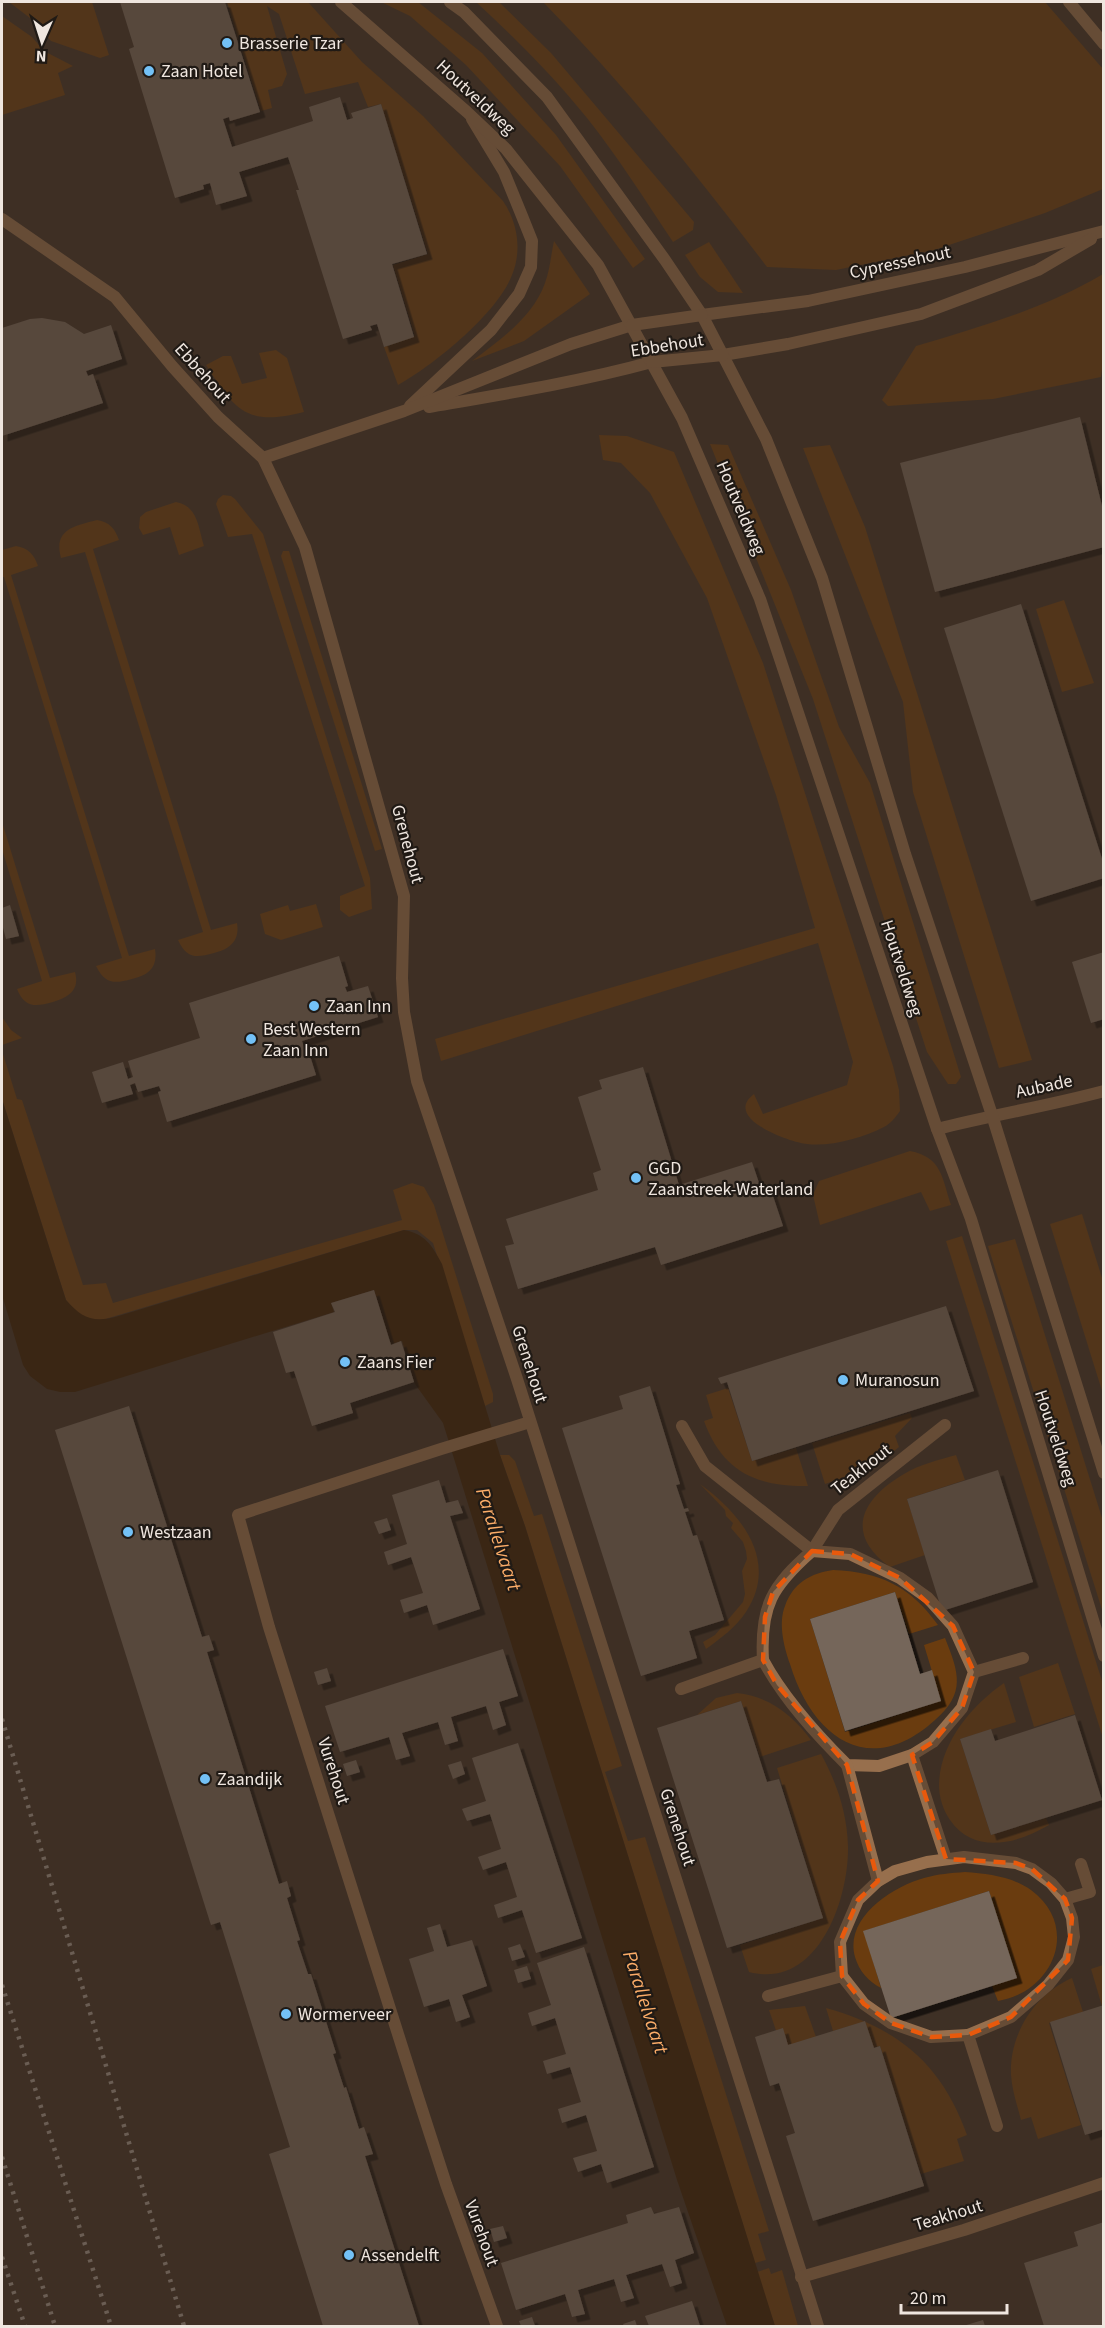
<svg xmlns="http://www.w3.org/2000/svg" width="1105" height="2328" viewBox="0 0 1105 2328" font-family="'Source Sans 3',sans-serif">
<style>
.green{fill:#6a3c0f}
.water{fill:#371c02}
.building{fill:#75665a;filter:url(#shadow)}
.lines{fill:none;stroke-linecap:round;stroke-linejoin:round}
.pedestrian{stroke:#976f4d;stroke-width:12}
.minor{stroke:#976f4d;stroke-width:12}
.tertiary{stroke:#976f4d;stroke-width:12}
.rail{stroke:#a1958d;stroke-width:4.5;stroke-dasharray:3 6;stroke-linecap:butt}
.marked{fill:none;stroke:#e8590c;stroke-width:4.5;stroke-dasharray:12 8;stroke-linejoin:round}
.poi-dot{fill:#73c1f6;stroke:#201a15;stroke-width:2}
.labels{text-anchor:middle;stroke-width:4.5;stroke-linejoin:round;paint-order:stroke}
.poi-label{font-size:18px;fill:#efe6df;stroke:#201a15;text-anchor:start}
.street-label{font-size:18px;fill:#efe6df;stroke:#201a15}
.water-label{font-size:20px;font-style:italic;fill:#fbac68;stroke:#201a15}
</style>
<defs>
<filter id="shadow"><feDropShadow dx="5.5" dy="5.5" stdDeviation="0" flood-color="#0009"/></filter>
</defs>
<rect width="100%" height="100%" fill="#3e3025"/>
<g class="green">
<path d="M9 2H92L109 55 100 58 51 41 30 18Z"/>
<path d="M227 2H308L362 62 423 116 503 201C518 223 522 251 512 275 498 313 433 366 398 385L384 347 415 336 393 265 428 254 381 104 368 107 358 82 305 94 279 14 267 6 287 74 282 86 268 90 272 108 261 111Z"/>
<path d="M381 2H418L482 53 556 135 645 259 633 268 560 166 466 65 410 16Z"/>
<path d="M476 2H499L551 53 694 222 693 230 673 242C645 200 618 157 587 118 553 76 515 38 476 2Z"/>
<path d="M543 2H1045L1103 69V189L1045 213 934 250 836 270 767 267C697 175 624 84 543 2Z"/>
<path d="M2 16 32 37 44 51 73 66 58 73 65 95 2 115Z"/>
<path d="M554 241 590 294 524 341 472 361C500 340 533 317 545 283 550 270 551 254 554 241Z"/>
<path d="M709 242 743 293 718 292 700 277 685 255Z"/>
<path d="M1103 274 1104 355 1101 377 993 399 888 406 882 400 916 346C980 327 1046 308 1103 274Z"/>
<path d="M276 350 287 358 304 412C246 427 235 410 206 365L223 356H231L242 384 267 378 259 353Z"/>
<path d="M599 435 627 436 674 452 763 663 893 1066 899 1090 900 1111C896 1117 890 1124 884 1127 863 1138 830 1147 807 1144 789 1142 722 1118 754 1094L763 1114 847 1085 853 1062 818 943 441 1061 435 1039 815 928 776 795 707 598 650 493 621 463 603 460Z"/>
<path d="M710 444 728 445 791 590 839 727 870 783 961 1077 956 1084H948L927 1052 813 699Z"/>
<path d="M830 445 865 527 1032 1060 999 1068 913 792 903 702 803 448Z"/>
<path d="M223 495 231 496 235 499 263 534 370 878 372 909 349 917 340 910V896L365 886 252 534 228 537 216 504 218 499Z"/>
<path d="M176 502C198 506 198 527 204 546L179 555 170 527 143 535 139 528 140 517 146 512Z"/>
<path d="M97 520C110 522 115 529 119 540L93 549 211 930 237 923C240 941 230 949 214 953 196 958 187 959 178 940L203 932 85 552 61 558C53 529 75 526 97 520Z"/>
<path d="M16 546C28 548 34 554 38 566L11 575 129 956 155 949C158 967 149 975 132 979 114 984 105 984 96 966L122 958 4 577H2V550Z"/>
<path d="M283 551H289L382 849 375 851 281 556Z"/>
<path d="M1064 600 1094 683 1062 692 1036 609Z"/>
<path d="M2 822 50 978 75 972C80 990 69 997 53 1002 35 1007 25 1008 17 989L42 981 2 849Z"/>
<path d="M316 904 323 927 281 940 265 934 260 914 288 905 290 911Z"/>
<path d="M2 1017 11 1030 22 1038 2 1045Z"/>
<path d="M2 1051 17 1099 22 1100 83 1285 106 1283 113 1303 402 1220 393 1190 412 1183 424 1187 434 1205 493 1394V1402L485 1406 433 1243 417 1230H404L102 1320C83 1322 78 1313 66 1300L2 1099Z"/>
<path d="M910 1151C942 1157 942 1178 951 1205L930 1211 921 1192 820 1225 813 1195 819 1181Z"/>
<path d="M1082 1214 1103 1281V1394L1050 1224Z"/>
<path d="M962 1236 1103 1684V1738L946 1241Z"/>
<path d="M1015 1239 1103 1521V1613L988 1246Z"/>
<path d="M728 1388 752 1461 796 1448 808 1486C756 1487 722 1471 704 1421L713 1418 706 1395Z"/>
<path d="M910 1413 912 1418 895 1436 899 1447C877 1466 853 1475 825 1484L812 1443Z"/>
<path d="M500 1455H509L515 1461 534 1516 542 1514 622 1766 605 1772 628 1841 645 1837 769 2231 758 2234 766 2260 755 2263 525 1526Z"/>
<path d="M956 1455 965 1480 907 1499 925 1555 890 1567C844 1534 861 1499 904 1474 920 1464 939 1460 956 1455Z"/>
<path d="M700 1484C740 1513 780 1560 746 1612 736 1627 720 1639 706 1649L703 1642 715 1635 743 1602 745 1594 742 1571 747 1559 746 1551 743 1542 731 1528 733 1523 726 1516 725 1510Z"/>
<path d="M833 1570C880 1572 910 1586 938 1625L909 1634 895 1592 810 1619 845 1732 941 1701 924 1645 945 1638C959 1673 966 1693 935 1720 869 1780 812 1737 790 1664 784 1647 778 1623 785 1606 793 1583 811 1573 833 1570Z"/>
<path d="M1058 1663 1075 1714 1034 1727 1019 1677Z"/>
<path d="M1004 1683 1016 1722 960 1739 991 1835 1046 1818 1049 1825C1017 1844 974 1855 950 1820 943 1810 939 1797 939 1785 940 1743 971 1706 1004 1683Z"/>
<path d="M737 1693C768 1696 793 1715 811 1740L760 1757 741 1701 697 1715 716 1698Z"/>
<path d="M821 1754C837 1783 847 1813 848 1846 849 1901 817 1990 749 1972L740 1945 823 1918 777 1768Z"/>
<path d="M965 1872C988 1874 1011 1876 1031 1890 1081 1927 1053 1992 998 2001L992 1986 1017 1978 989 1891 864 1931 881 1988C869 1982 859 1971 855 1957 844 1918 892 1887 924 1878 938 1874 951 1873 965 1872Z"/>
<path d="M1103 1965V2006H1102L1091 1969Z"/>
<path d="M1072 1978 1083 2012 1049 2023 1081 2125 1038 2139 1031 2117 1021 2120C1017 2105 1012 2090 1011 2075 1009 2034 1035 1994 1072 1978Z"/>
<path d="M805 2006 816 2037 782 2048 769 2010Z"/>
<path d="M826 2008C898 2028 942 2064 967 2135L957 2139 964 2161 921 2174 880 2046 865 2050 857 2024 833 2031Z"/>
<path d="M769 2268 771 2274 782 2270 798 2326H775L757 2272Z"/>
</g>
<path class="water" d="M2 1099 66 1300C81 1317 92 1323 115 1317L404 1230C425 1234 432 1245 442 1264L500 1455 525 1526 775 2326H727L677 2180 443 1423 415 1384 402 1341 391 1344 374 1290 331 1303 334 1312 75 1392H60L47 1389 30 1376 23 1365 2 1295Z"/>
<g class="building">
<path d="M120 2H225L260 112 230 121 229 117 223 119 232 147 313 121 309 107 340 97 347 120 353 118 351 113 381 104 427 254 392 264 414 337 384 347 377 324 370 326 372 330 343 339 296 190H299L288 157 239 172 247 196 216 205 210 183 203 185 204 189 175 198 129 49 134 47Z"/>
<path d="M42 318 65 322 84 334 111 325 122 359 86 371 88 376 93 374 103 403 2 436V328L30 319Z"/>
<path d="M1080 417 1104 514V547L935 592 900 463Z"/>
<path d="M1021 604 1104 865V878L1031 901 944 628Z"/>
<path d="M10 905 19 936 6 939 2 924V908Z"/>
<path d="M1104 952V1019L1091 1023 1072 962Z"/>
<path d="M339 956 348 986 345 987 347 992 368 986 378 1017 302 1041 304 1047 307 1046 316 1075 167 1122 158 1092 161 1091 159 1086 138 1092 135 1083 130 1085 133 1094 102 1103 92 1072 123 1062 128 1079 133 1077 128 1061 200 1038 189 1003Z"/>
<path d="M643 1067 679 1185 752 1162 760 1186 769 1184 783 1226 661 1265 655 1247 518 1289 505 1246 514 1244 506 1219 598 1190 593 1173 601 1170 578 1097 602 1089 599 1080Z"/>
<path d="M374 1290 391 1345 401 1341 414 1382 350 1403 353 1413 312 1426 294 1371 286 1373 273 1332 335 1312 331 1303Z"/>
<path d="M946 1306 974 1391 752 1461 727 1382 721 1384 718 1378Z"/>
<path d="M650 1386 680 1484 676 1485 684 1509 688 1508 689 1511 685 1512 693 1536 697 1535 724 1620 689 1631 697 1658 641 1676 562 1428 623 1409 619 1396Z"/>
<path d="M129 1406 202 1637 209 1635 214 1650 207 1652 279 1884 287 1881 291 1896 287 1898 300 1940 297 1941 308 1974H311L336 2053 333 2054 344 2088 346 2087 359 2129 364 2127 373 2154 365 2156 419 2326H323L269 2154 290 2147 220 1922 211 1925 210 1922 55 1430Z"/>
<path d="M998 1470 1033 1582 942 1611 907 1499Z"/>
<path d="M439 1480 446 1503 458 1500 463 1513 450 1516 480 1609 433 1625 427 1605 404 1613 400 1600 423 1593 411 1557 388 1565 384 1552 407 1544 392 1495Z"/>
<path d="M387 1518 391 1530 379 1534 374 1522Z"/>
<path d="M895 1592 920 1674 932 1670 941 1701 845 1731 810 1619Z"/>
<path d="M503 1649 518 1696 499 1702 506 1725 493 1730 486 1706 451 1717 458 1741 445 1745 438 1722 402 1733 410 1756 396 1760 389 1737 340 1752 325 1706Z"/>
<path d="M327 1668 331 1681 318 1685 314 1672Z"/>
<path d="M741 1701 767 1782 779 1779 823 1918 727 1948 657 1728Z"/>
<path d="M1075 1715 1102 1800 991 1835 960 1739 991 1729 995 1741Z"/>
<path d="M518 1743 582 1938 536 1953 522 1910 498 1918 494 1905 517 1897 506 1862 483 1870 478 1857 501 1849 490 1814 467 1821 462 1809 486 1801 472 1758Z"/>
<path d="M356 1760 360 1772 347 1776 343 1764Z"/>
<path d="M461 1761 465 1774 453 1779 448 1765Z"/>
<path d="M989 1891 1017 1978 891 2018 863 1931Z"/>
<path d="M440 1924 447 1947 472 1940 487 1986 462 1995 470 2017 456 2022 449 1999 424 2007 409 1959 434 1951 427 1928Z"/>
<path d="M520 1944 525 1957 512 1961 508 1948Z"/>
<path d="M584 1947 654 2167 607 2183 601 2164 578 2172 573 2158 597 2151 586 2115 562 2123 558 2109 581 2102 570 2067 547 2074 543 2061 566 2054 555 2018 532 2026 528 2013 551 2005 537 1963Z"/>
<path d="M527 1966 531 1979 518 1983 514 1970Z"/>
<path d="M1104 2005V2129L1085 2135 1050 2022Z"/>
<path d="M865 2021 874 2048 880 2046 924 2186 813 2221 786 2136 795 2133 779 2083 770 2086 755 2037 783 2028 788 2045Z"/>
<path d="M651 2207 654 2214 679 2207 694 2253 675 2260 682 2283 670 2287 662 2264 626 2275 634 2298 621 2302 614 2279 578 2290 585 2314 572 2317 565 2294 516 2310 501 2263 628 2223 626 2215Z"/>
<path d="M1104 2222V2326H1044L1024 2263 1078 2246 1074 2232Z"/>
<path d="M503 2226 507 2238 494 2242 490 2229Z"/>
<path d="M692 2301 700 2326H649L645 2316Z"/>
<path d="M532 2317 535 2326H521L519 2321Z"/>
<path d="M635 2320 637 2326H624L623 2324Z"/>
<path d="M983 2320 985 2326H963Z"/>
</g>
<g class="lines">
<g class="pedestrian">
<path d="M682 1426 705 1466 812 1551C772 1586 760 1606 763 1660"/>
<path d="M974 1672 1023 1658"/>
<path d="M681 1689 763 1660C784 1699 816 1734 847 1765L879 1766 912 1755 933 1742 962 1708 974 1672 953 1626 928 1598 900 1578 850 1554 812 1551 838 1510 945 1425"/>
<path d="M912 1755 946 1859"/>
<path d="M847 1765 878 1881"/>
<path d="M1065 1899 1090 1892 1081 1864"/>
<path d="M842 1976 840 1942 858 1900 878 1881 895 1871 927 1862 964 1857 1016 1863 1032 1869 1051 1883 1065 1899 1072 1918 1074 1937 1068 1960 1048 1985 1011 2017 968 2035 997 2126"/>
<path d="M768 1996 842 1976 864 2004 891 2023 931 2037 968 2035"/>
</g>
<g class="minor">
<path d="M1069 2 1104 44"/>
<path d="M2 219 115 297 172 366 218 417 263 458 305 547 404 896 402 978 404 1012 417 1081 517 1379 818 2326"/>
<path d="M702 315 808 301 965 267 1104 231"/>
<path d="M723 355 788 344 921 314 1038 270 1091 239"/>
<path d="M410 406 491 330 519 294 531 267 532 241 522 216 504 172 472 119"/>
<path d="M429 407C504 394 578 382 652 362"/>
<path d="M263 458 404 411 571 344 632 325"/>
<path d="M937 1129C992 1115 1048 1106 1104 1091"/>
<path d="M801 2277 964 2230 1104 2183"/>
<path d="M497 2326 446 2184 417 2094 269 1627 238 1515 441 1449 530 1422"/>
</g>
<g class="tertiary">
<path d="M341 2 467 112 506 149 598 265 682 418 760 599 937 1129 971 1219 1104 1656"/>
<path d="M450 2 464 12 547 97 665 260 702 315 766 439 822 578 905 854 992 1115 1104 1473"/>
<path d="M632 325 702 315"/>
<path d="M652 362 723 355"/>
</g>
<g class="rail">
<path d="M2 1719 184 2326"/>
<path d="M2 1985 111 2326"/>
<path d="M2 2157 55 2326"/>
<path d="M2 2257 25 2326"/>
</g>
</g>
<path d="M0 0H1105V2328H0ZM812 1551 850 1554 900 1578 953 1626 974 1672 962 1708 933 1742 912 1755 946 1859 1016 1863 1032 1869 1065 1899 1072 1918 1068 1960 1011 2017 968 2035 931 2037 891 2023 864 2004 842 1976 840 1942 858 1900 878 1881 847 1765 777 1685 763 1660 765 1617 773 1592Z" fill="#3e3025" fill-opacity=".55" fill-rule="evenodd"/>
<path class="marked" d="M812 1551 850 1554 900 1578 953 1626 974 1672 962 1708 933 1742 912 1755 946 1859 1016 1863 1032 1869 1065 1899 1072 1918 1068 1960 1011 2017 968 2035 931 2037 891 2023 864 2004 842 1976 840 1942 858 1900 878 1881 847 1765 777 1685 763 1660 765 1617 773 1592Z"/>
<g class="poi-dot">
<circle cx="227" cy="43" r="6"/>
<circle cx="149" cy="71" r="6"/>
<circle cx="314" cy="1006" r="6"/>
<circle cx="251" cy="1039" r="6"/>
<circle cx="636" cy="1178" r="6"/>
<circle cx="345" cy="1362" r="6"/>
<circle cx="843" cy="1380" r="6"/>
<circle cx="128" cy="1532" r="6"/>
<circle cx="205" cy="1779" r="6"/>
<circle cx="286" cy="2014" r="6"/>
<circle cx="349" cy="2255" r="6"/>
</g>
<g class="labels">
<g class="poi-label">
<text x="239" y="49">Brasserie Tzar</text>
<text x="161" y="77">Zaan Hotel</text>
<text x="326" y="1012">Zaan Inn</text>
<text x="263" y="1035">Best Western<tspan x="263" dy="21">Zaan Inn</tspan></text>
<text x="648" y="1174">GGD<tspan x="648" dy="21">Zaanstreek-Waterland</tspan></text>
<text x="357" y="1368">Zaans Fier</text>
<text x="855" y="1386">Muranosun</text>
<text x="140" y="1538">Westzaan</text>
<text x="217" y="1785">Zaandijk</text>
<text x="298" y="2020">Wormerveer</text>
<text x="361" y="2261">Assendelft</text>
</g>
<g class="street-label">
<text transform="translate(476 97) rotate(43)" y="6">Houtveldweg</text>
<text transform="translate(900 262) rotate(-12)" y="6">Cypressehout</text>
<text transform="translate(667 345) rotate(-9)" y="6">Ebbehout</text>
<text transform="translate(203 373) rotate(48)" y="6">Ebbehout</text>
<text transform="translate(741 508) rotate(67)" y="6">Houtveldweg</text>
<text transform="translate(408 844) rotate(75)" y="6">Grenehout</text>
<text transform="translate(902 968) rotate(72)" y="6">Houtveldweg</text>
<text transform="translate(1044 1086) rotate(-12)" y="6">Aubade</text>
<text transform="translate(530 1364) rotate(72)" y="6">Grenehout</text>
<text transform="translate(1056 1438) rotate(72)" y="6">Houtveldweg</text>
<text transform="translate(861 1469) rotate(-38)" y="6">Teakhout</text>
<text transform="translate(334 1771) rotate(72)" y="6">Vurehout</text>
<text transform="translate(678 1827) rotate(72)" y="6">Grenehout</text>
<text transform="translate(948 2215) rotate(-17)" y="6">Teakhout</text>
<text transform="translate(482 2233) rotate(70)" y="6">Vurehout</text>
</g>
<g class="water-label">
<text transform="translate(499 1539) rotate(72)" y="7">Parallelvaart</text>
<text transform="translate(646 2002) rotate(72)" y="7">Parallelvaart</text>
</g>
</g>
<rect width="1105" height="2328" fill="none" stroke="#efe6df" stroke-width="6"/>
<g transform="translate(42 42) rotate(183)" stroke="#201a15" stroke-width="4.5" paint-order="stroke">
<path d="M0-4.5L10 22L0 15L-10 22Z" fill="#efe6df"/>
<text y="-9" font-size="16" font-weight="bold" text-anchor="middle" fill="#efe6df">N</text>
</g>
<path d="M901 2304v9h106v-9" fill="none" stroke="#efe6df" stroke-width="3"/>
<text x="910" y="2304" font-size="18" fill="#efe6df" stroke="#201a15" stroke-width="4.5" paint-order="stroke">20 m</text>
</svg>
